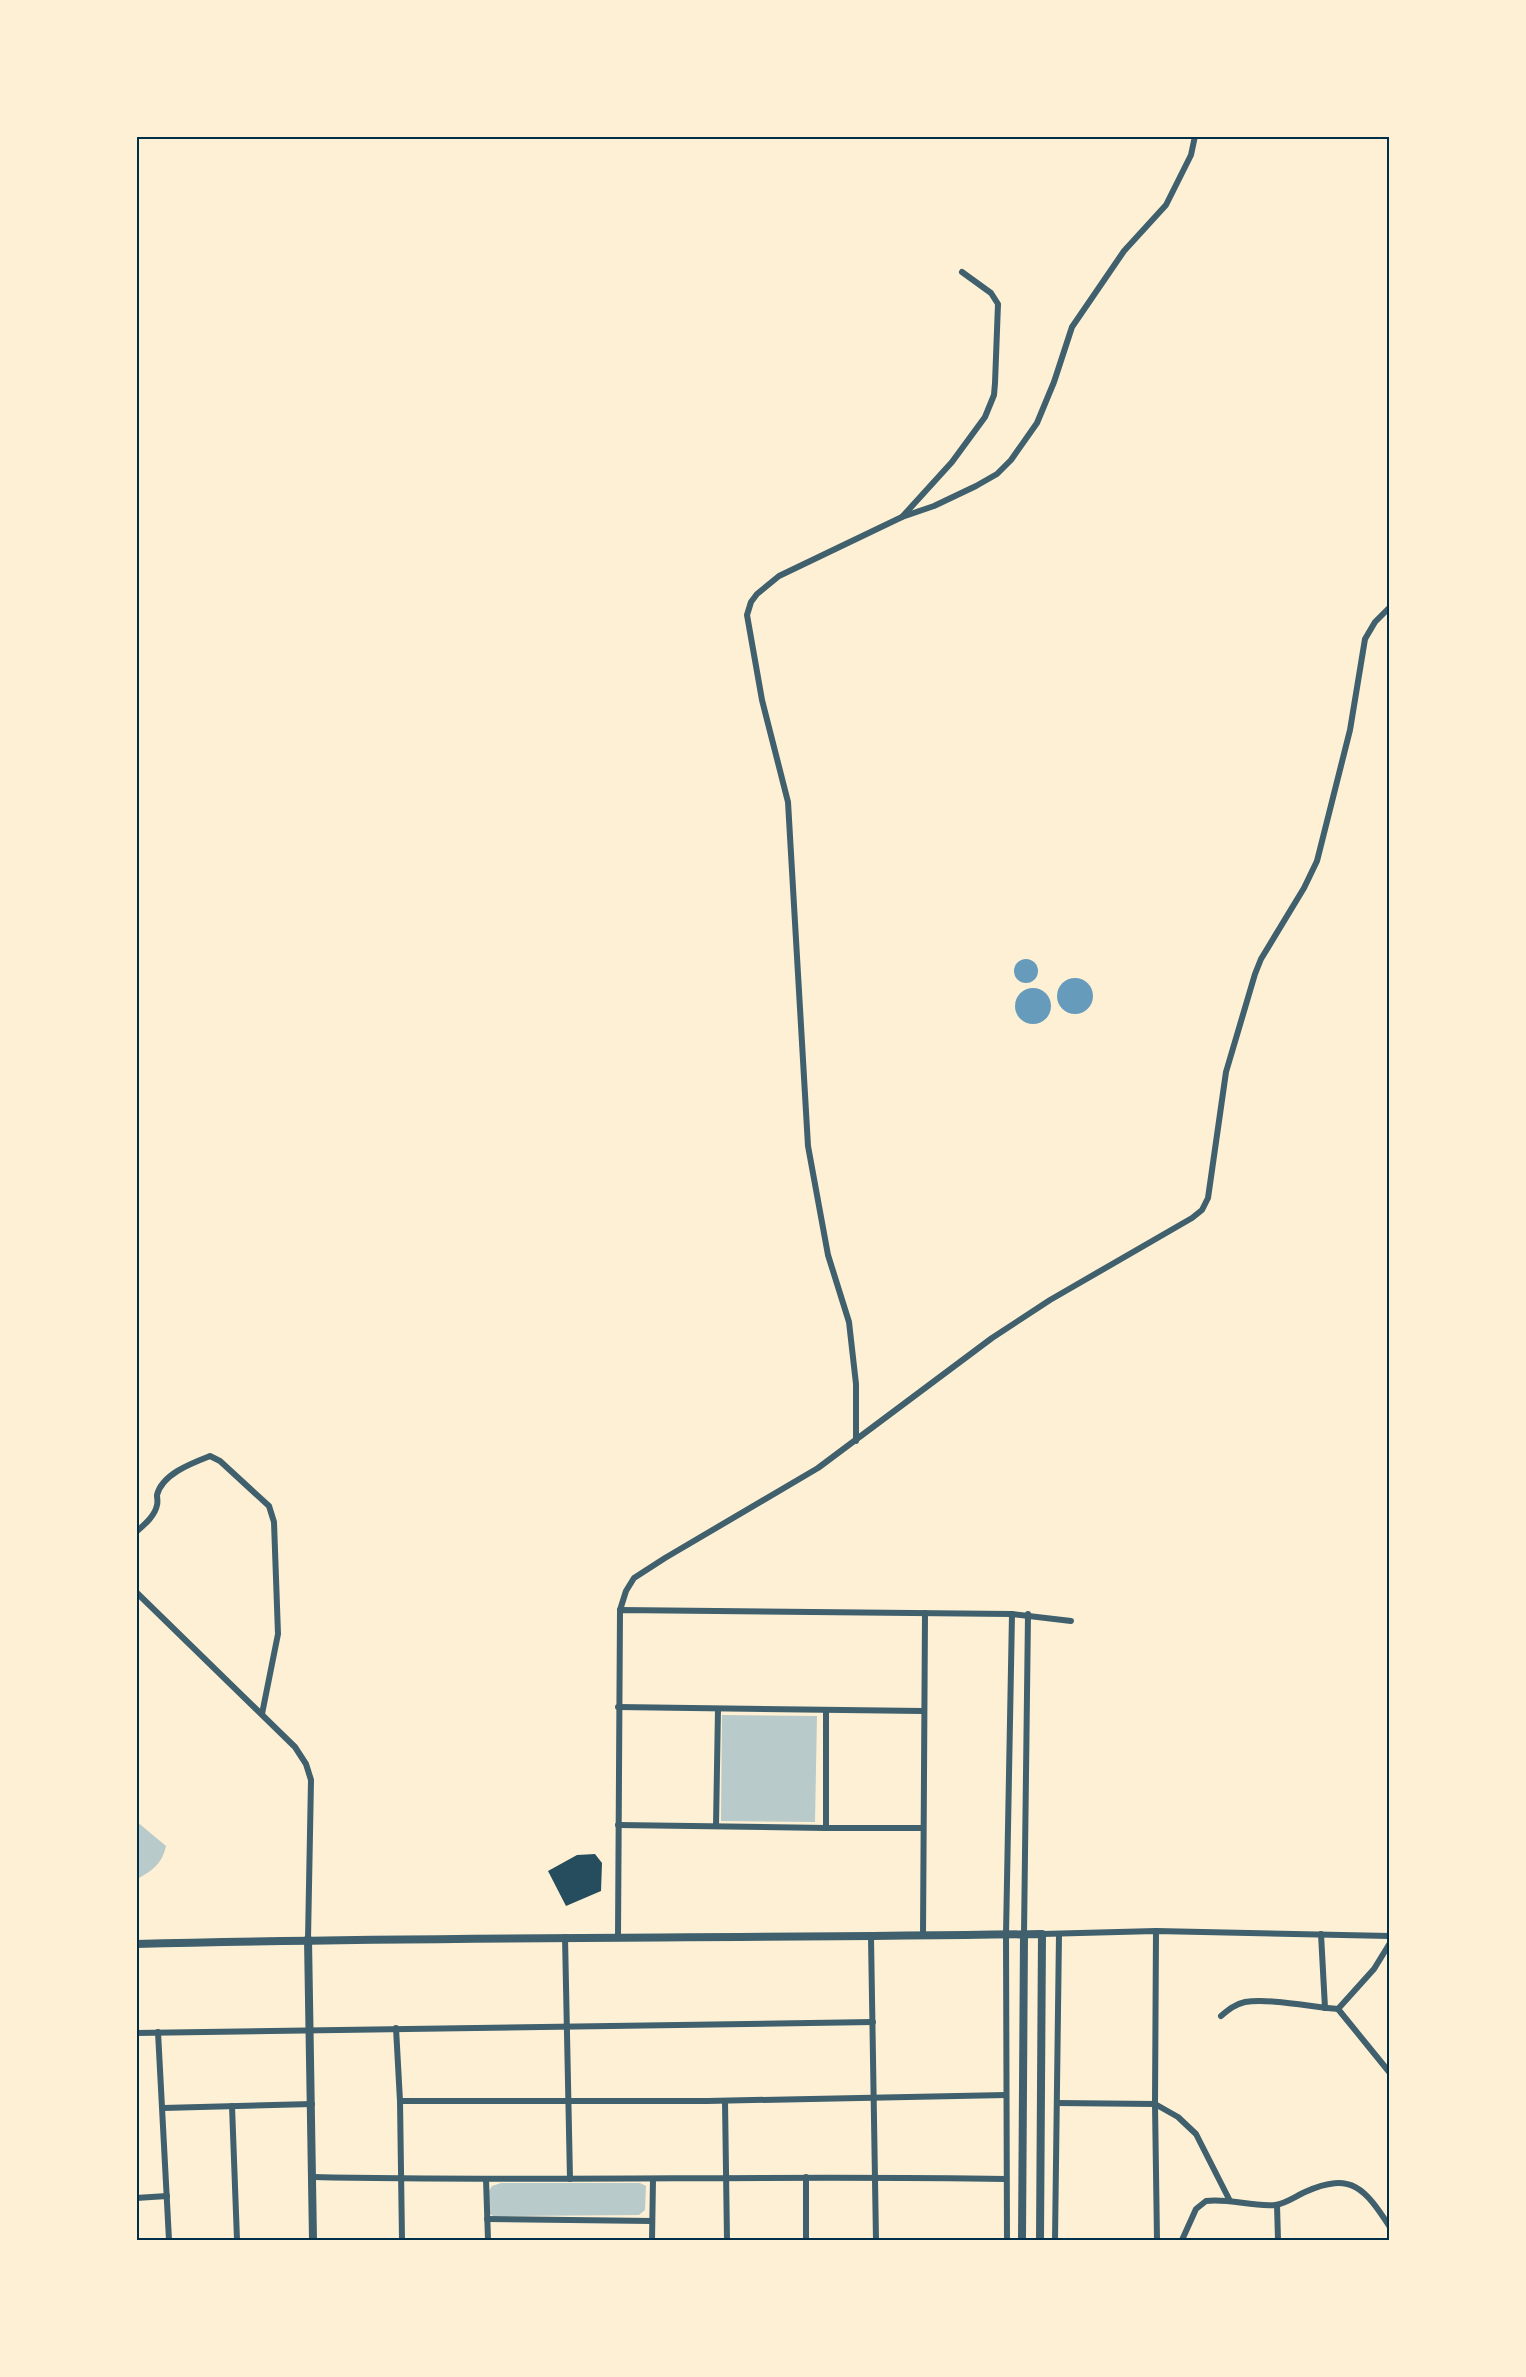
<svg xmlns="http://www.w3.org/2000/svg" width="1526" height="2377" viewBox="0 0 1526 2377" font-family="Inter,sans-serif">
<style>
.green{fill:#b9caca}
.water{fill:#669bbc}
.building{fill:#264d5e}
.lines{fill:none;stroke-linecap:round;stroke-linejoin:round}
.minor{stroke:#3f606c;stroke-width:6}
.tertiary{stroke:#3f606c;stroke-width:8}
.neatline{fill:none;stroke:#003049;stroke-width:2}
</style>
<rect width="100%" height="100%" fill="#fdf0d5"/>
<g class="green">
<path d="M722 1715 817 1716 815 1822 721 1821Z"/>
<path d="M136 1821 166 1846C162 1864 152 1871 137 1879Z"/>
<path d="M501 2183H640L646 2186 645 2210 639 2215 493 2216 489 2213V2191L492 2186Z"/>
</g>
<g class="water">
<circle cx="1026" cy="971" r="12"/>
<circle cx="1075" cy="996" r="18"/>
<circle cx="1033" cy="1006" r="18"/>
</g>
<path class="building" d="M595 1854 602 1863 601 1891 566 1906 548 1871 577 1855Z"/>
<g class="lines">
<g class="minor">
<path d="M902 517 952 462 985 417 994 395 995 383 998 304 991 293 962 272"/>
<path d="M856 1441V1384L849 1322 828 1255 808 1146 788 802 762 700 747 615 751 602 757 594 779 576 902 517 934 506 976 486 997 474 1011 460 1037 423 1054 382 1072 327 1124 251 1166 205 1191 155 1195 136"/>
<path d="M136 1532C144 1525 155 1516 157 1505 158 1502 157 1498 157 1495 162 1474 192 1463 210 1456L220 1461 269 1506 274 1522 278 1634 262 1714"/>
<path d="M136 1592 295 1747 306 1764 311 1780 308 1939"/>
<path d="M620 1610 626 1591 634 1578 665 1558 818 1468 992 1338 1050 1300 1192 1218 1202 1210 1208 1198 1226 1072 1255 974 1261 959 1304 888 1317 861 1350 730 1365 639 1375 622 1390 607"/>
<path d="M618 1707 923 1711"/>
<path d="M618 1825 826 1828V1710"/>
<path d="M716 1826 718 1709"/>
<path d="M826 1828H922"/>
<path d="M1156 1931 1155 2104 1157 2240"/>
<path d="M1024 1934 1028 1614"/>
<path d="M1042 1934 1156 1931 1390 1936"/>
<path d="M1321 1934 1325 2008"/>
<path d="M923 1936 925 1613"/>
<path d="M565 1937 570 2179"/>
<path d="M618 1937 620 1610 1012 1614 1071 1621"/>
<path d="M871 1937 876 2240"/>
<path d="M1390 1943 1374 1969 1338 2009 1390 2073"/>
<path d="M1221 2016C1228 2010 1235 2004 1245 2002 1269 1998 1312 2007 1338 2009"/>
<path d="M396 2028 400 2101 402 2240"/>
<path d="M158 2032 169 2240"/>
<path d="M136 2033 873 2022"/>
<path d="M400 2101H707L1006 2095"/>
<path d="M725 2101 727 2240"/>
<path d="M1057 2103 1155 2104 1178 2117 1196 2134 1230 2201"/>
<path d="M232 2106 237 2240"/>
<path d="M163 2108 312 2104"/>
<path d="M313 2177C544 2182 775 2175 1006 2179"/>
<path d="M806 2177V2240"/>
<path d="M486 2179 488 2240"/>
<path d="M136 2198 167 2196"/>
<path d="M1277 2205 1278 2240"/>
<path d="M487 2219 652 2221"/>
<path d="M652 2240 653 2179"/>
<path d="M1007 2240 1006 1935 1012 1614"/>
<path d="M1055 2240 1059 1934"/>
<path d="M1182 2240 1196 2209 1206 2201C1229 2198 1252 2207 1275 2205 1285 2204 1296 2196 1305 2192 1352 2171 1365 2189 1390 2227"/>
</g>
<g class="tertiary">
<path d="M308 1939 313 2240"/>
<path d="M136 1944C438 1936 740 1939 1042 1934L1040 2240"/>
<path d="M1022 2240 1024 1934"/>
</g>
</g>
<rect width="1526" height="2377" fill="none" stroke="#fdf0d5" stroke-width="276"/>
<rect x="138" y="138" width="1250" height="2101" class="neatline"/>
</svg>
